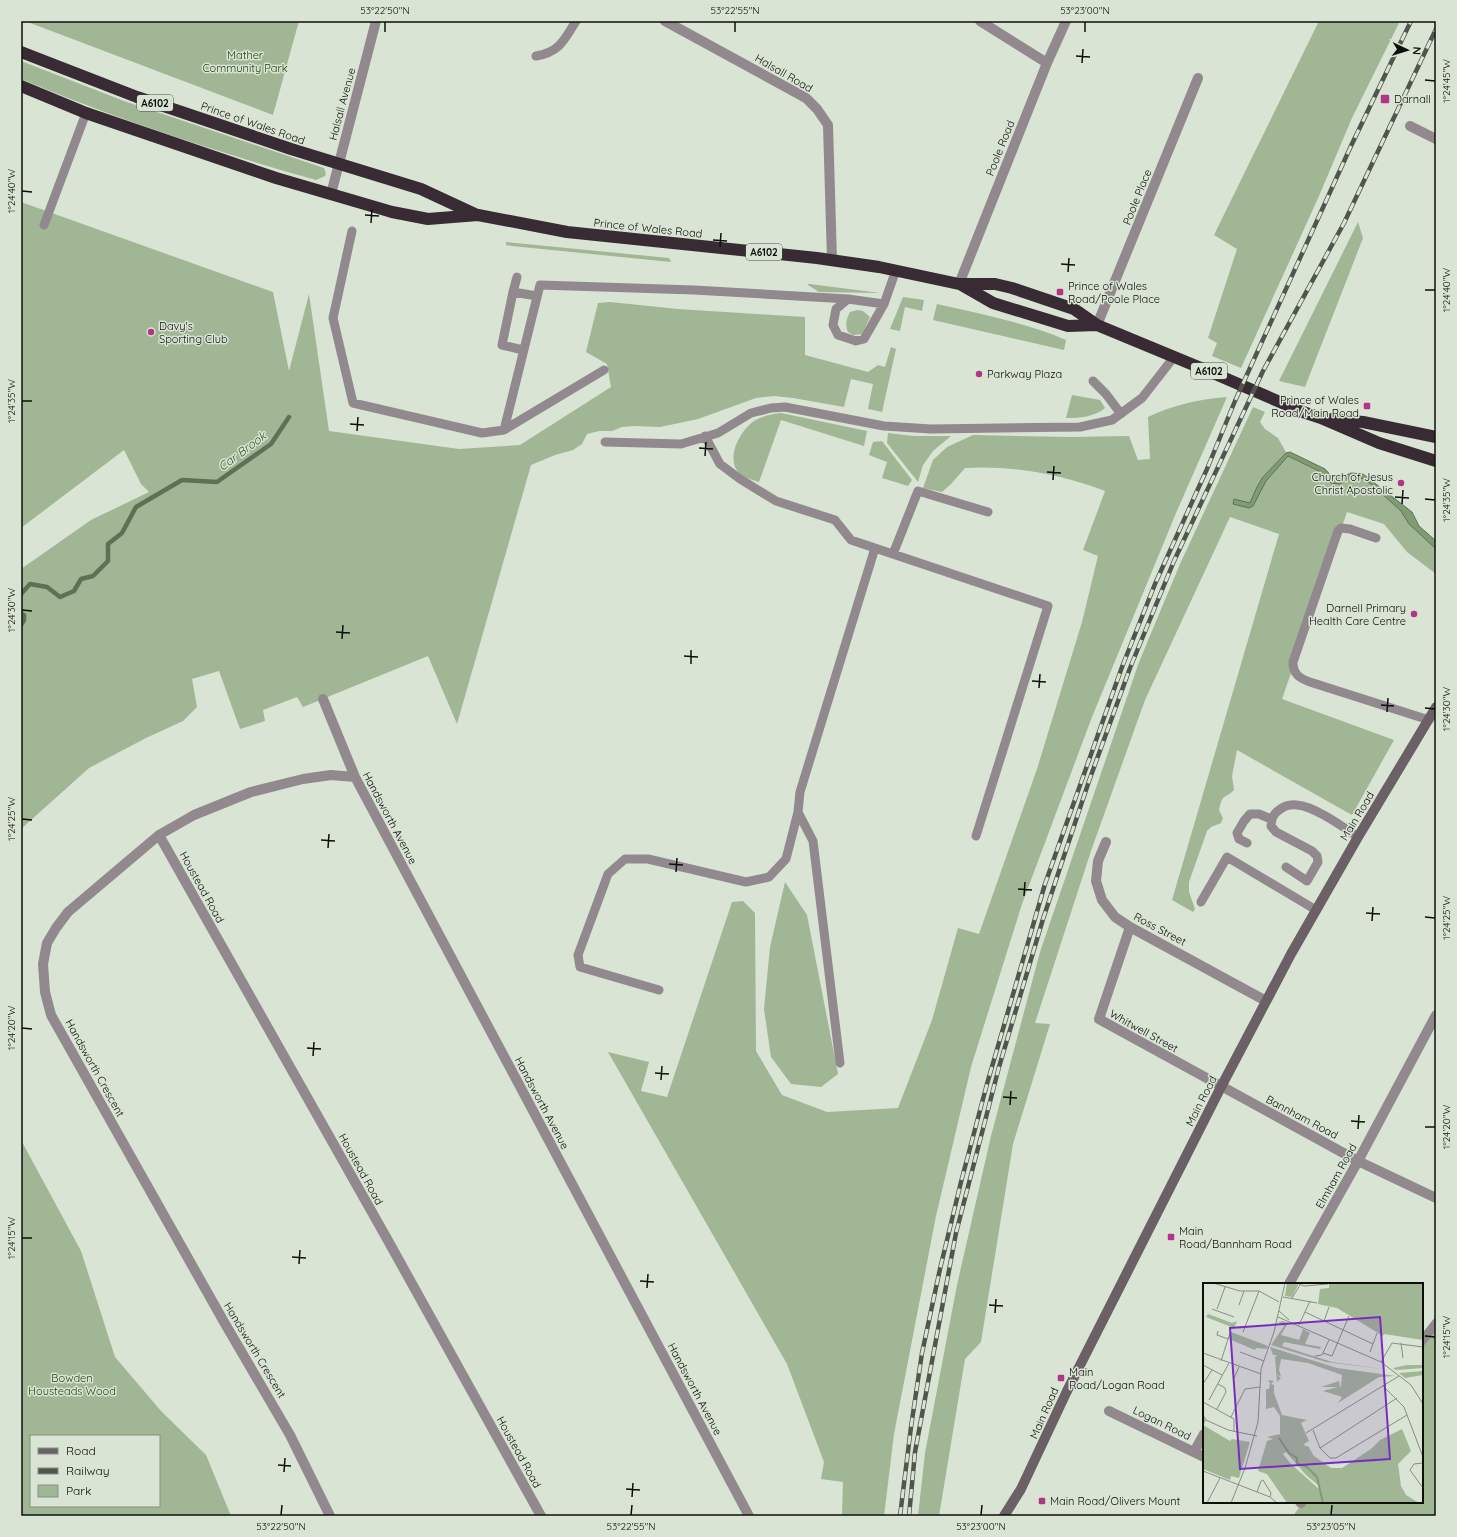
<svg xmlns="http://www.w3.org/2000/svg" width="1457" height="1537" font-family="Quicksand,sans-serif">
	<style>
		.green { fill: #a0b695; fill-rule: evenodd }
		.water { fill: #819b75; stroke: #5e7155 }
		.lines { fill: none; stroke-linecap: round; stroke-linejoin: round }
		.stream { stroke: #5e7155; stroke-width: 4.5 }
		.lane { stroke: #91898d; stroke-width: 9 }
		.street { stroke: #91898d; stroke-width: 10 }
		.secondary { stroke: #6b6066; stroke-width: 10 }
		.highway { stroke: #392b33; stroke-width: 12 }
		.rail-casing { stroke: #50554d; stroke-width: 4.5 }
		.rail { stroke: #d9e4d4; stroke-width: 3; stroke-dasharray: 9; stroke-linecap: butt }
		.ticks { fill: none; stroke: #0c0f0a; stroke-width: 1.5 }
		.poi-dot { fill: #b03588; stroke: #d9e4d4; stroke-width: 1.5 }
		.labels { text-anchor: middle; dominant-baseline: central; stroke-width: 3; stroke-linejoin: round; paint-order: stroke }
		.shield { fill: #d9e4d4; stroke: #4a4f47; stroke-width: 1 }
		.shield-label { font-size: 10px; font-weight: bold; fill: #0c0f0a }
		.park-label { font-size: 11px; fill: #1e4006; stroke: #d9e4d4 }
		.street-label { font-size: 11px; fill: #0c0f0a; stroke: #d9e4d4 }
		.poi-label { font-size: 11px; fill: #0c0f0a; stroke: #d9e4d4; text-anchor: start }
		.water-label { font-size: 12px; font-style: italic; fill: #365923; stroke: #d9e4d4 }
		.inset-river { fill: none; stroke: #819b75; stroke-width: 2 }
		.inset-road { fill: none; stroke: #878f83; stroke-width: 1 }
		.view { fill: #7b2cbf; fill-opacity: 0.15; stroke: #7b2cbf; stroke-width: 2 }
		.inset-edge { fill: none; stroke: #0c0f0a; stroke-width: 2 }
		.neatline { fill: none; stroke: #0c0f0a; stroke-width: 1.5 }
		.ticks-label { font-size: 10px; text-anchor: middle; fill: #0c0f0a }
	</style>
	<rect width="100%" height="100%" fill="#d9e4d4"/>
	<path class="green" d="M25 21H299L273 115Z
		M1319 21H1400L1352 118 1319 196 1241 368 1212 356 1217 343 1208 338 1237 249 1214 235Z
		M21 61 124 101 324 168 326 174 325 176 316 180C216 152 117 119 21 79Z
		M21 202 273 292 289 371 309 294 329 431 459 449 520 445 611 387 607 364 586 352 598 303 610 302 678 309 805 317V355L868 372 878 365 885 367 891 347 896 349 882 412 868 409 873 384 851 379 844 407 793 398 774 396 756 398 698 419 660 427 634 426 622 427 612 431H599L587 434 582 444 573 450 555 455 531 465 457 724 428 656 303 707 297 697 263 710 265 721 240 729 219 671 192 679 197 707 183 721 146 738 89 768 21 829V569L91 520 149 492 141 484 124 450 21 528Z
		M1358 222 1363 238 1305 387 1279 381Z
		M506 242 669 258 671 262 512 246 506 245Z
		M808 284H810L880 293 819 292 808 285Z
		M903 297 924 300 922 311 905 307 900 331 890 329Z
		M937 304C980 314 1025 322 1066 340L1064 350 933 320Z
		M857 310 863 311 870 317 862 334 853 335 848 332C845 324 846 320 850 312Z
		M1072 395 1100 400 1105 408C1095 417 1079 418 1066 418Z
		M1227 397 1176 513 1092 717 1022 904 971 1067 936 1216 894 1434 884 1516H842L843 1482 821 1479 824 1462 787 1364 608 1052 649 1062 641 1091 667 1097 732 902 743 901 755 913 756 1051 782 1095 827 1112 898 1108 932 1020 958 928 979 934 1037 769 1082 622 1098 556 1083 550 1105 491C1061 474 1012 465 965 468L951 484 942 492 923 488 933 460 947 447 973 435 1071 437 1129 436 1138 460 1150 459 1148 417C1173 405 1200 399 1227 397Z
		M1253 407 1265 412 1260 422 1265 429 1278 438 1288 456 1321 472 1331 483 1340 484 1353 476H1358L1371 484 1401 511 1409 524 1436 549V574L1407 552 1384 524 1347 512 1282 699 1394 740 1352 815 1237 750 1232 776 1234 790C1224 800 1223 792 1219 810L1223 818 1221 823 1211 827 1207 831 1189 882V892L1195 909 1193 912 1172 900 1279 534 1230 517 1145 700 1091 851 1035 1023 1050 1024 1013 1144 981 1342 965 1359 939 1516H918L925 1453 957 1285 991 1136 1040 952 1139 662 1180 564Z
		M781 413 867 431 864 446 781 420 759 482C754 480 748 479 744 477 722 464 739 431 754 421 762 416 772 414 781 413Z
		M888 433 913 436H951L933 451 923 465 918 482 887 443Z
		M882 441 912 480 908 486 882 478 887 462 869 455 873 442Z
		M785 882 807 915 838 1074 821 1087 791 1084 771 1057 764 1009 770 947Z
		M21 1140 81 1251 115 1357 161 1411 206 1455 231 1516H21ZM31 1436H159V1506H31Z
		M1436 1322V1516H1293L1303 1502H1422V1341Z"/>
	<path class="water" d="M1290 452 1325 469 1333 478H1340L1351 473 1363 474 1412 512 1419 526 1436 541V549L1409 524 1401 511 1371 484 1358 476H1353L1340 484 1331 483 1321 472 1288 456 1266 481 1253 506 1249 508 1233 504 1234 499 1250 503 1257 487 1263 477 1286 453Z"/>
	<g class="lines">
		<path class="stream" d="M21 594 30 584 47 587 60 597 74 591 81 579 93 576 108 561V544L122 533 136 507 182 480 217 482 271 444 289 417
			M21 613 24 615V620L21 625"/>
		<path class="lane" d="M536 56C560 52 564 40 576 21
			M44 225 86 113
			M352 231 333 318 353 403 482 433 504 430 540 285 694 290 848 299
			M513 292 517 277
			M884 304 848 299 836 309 833 325 838 335 856 341 864 339 884 304 896 270
			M523 350 502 345 513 292 537 296
			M1093 381 1106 394 1121 414
			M504 430 604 370
			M705 436 720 464 740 479 776 501 835 520 851 540 1048 606 976 836
			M605 442 681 444 718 433 751 413 771 408 785 407 884 426 931 429 1080 427 1112 420 1142 398 1174 357
			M1376 538 1350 529 1341 528 1338 531 1293 662C1293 674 1299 678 1310 682L1429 720
			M893 554 918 491 988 512
			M798 812 813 841 840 1063
			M1247 843 1239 839 1237 833 1244 821 1250 814H1259L1271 819
			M1286 867 1307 881 1318 862 1317 856 1312 851 1276 832 1271 826C1271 819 1273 814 1279 810 1284 806 1290 804 1297 805 1314 806 1343 827 1358 837
			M1201 902 1227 857 1316 910
			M659 990 580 967 578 955 608 874 625 859H648L746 882 769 877 786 859 798 812 800 792 875 548
			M1422 1341 1436 1323"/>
		<path class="street" d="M665 21 806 98 817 109 828 125 832 260
			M980 21 1047 63
			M1410 126 1436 139
			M331 194 376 21
			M959 284 1047 63 1066 21
			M1097 325 1198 78
			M323 699 355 777 749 1516
			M159 835 386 1237 541 1516
			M1106 842 1098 861 1096 881 1102 900 1115 917 1130 927 1266 1001
			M1130 927 1099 1019 1358 1161 1436 1198
			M1289 1284 1358 1161 1436 1015
			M1109 1411 1204 1457
			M1194 1452 1204 1434
			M1300 1502 1301 1503
			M330 1516 290 1435 224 1322 51 1015 45 992 43 964 47 943 56 928 68 912 159 835 194 815 251 792 303 779 331 775 355 777"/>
		<path class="secondary" d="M1004 1516 1021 1489 1067 1391 1221 1087 1291 954 1358 837 1436 707"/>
		<path class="highway" d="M21 52 137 97 291 149 421 189 477 215
			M21 86 86 113 276 178 392 212 428 219 478 215 567 232 817 258 879 267 959 284H995L1012 288 1074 309 1097 325 1213 373 1303 412 1321 418 1379 443 1436 461
			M960 284 993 303 1068 326 1097 325
			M1332 419 1363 422 1436 437"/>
		<defs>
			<path id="rail" d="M900 1516 911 1427 922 1353 940 1269 961 1182 987 1084 1045 884 1122 667 1155 584 1207 469 1235 401 1351 146 1411 21
				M909 1516 915 1452 956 1233 999 1067 1043 919 1089 781 1130 668 1174 561 1263 371 1344 223 1436 29"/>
		</defs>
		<use href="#rail" class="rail-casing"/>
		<use href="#rail" class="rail"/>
	</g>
	<path class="ticks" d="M385 32V22M735 32V22M1085 32V22M1076 56 1090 57M1082 63 1083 49M1425 80 1435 81M22 191 32 192M365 215 379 216M371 223 372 209M713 240 727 241M720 247 721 233M1061 264 1075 265M1068 272 1069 258M1425 290H1435M22 401H32M350 424 364 425M357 431 358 417M699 448 713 449M705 456 706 442M1047 472 1061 473M1053 480 1054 466M1395 497 1409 498M1425 499 1435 500M1402 504 1403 490M22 610 32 611M336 632 350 633M342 639 343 625M684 656 698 657M691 664V650M1032 681 1046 682M1039 688 1040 674M1381 705 1394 706M1425 708 1435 709M1387 712 1388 698M22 819 32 820M321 840 335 841M328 848 329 834M669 864 683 865M676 872 677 858M1018 889 1032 890M1024 896 1025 882M1366 913 1380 914M1425 917 1435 918M1372 921 1373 907M22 1028 32 1029M307 1048 321 1049M313 1056 314 1042M655 1073 669 1074M661 1080 662 1066M1003 1097 1017 1098M1010 1105 1011 1091M1351 1121 1365 1122M1425 1127H1435M1358 1129 1359 1115M22 1238H32M292 1257 306 1258M299 1264 300 1250M640 1281 654 1282M647 1288 648 1274M989 1305 1003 1306M995 1313 996 1299M1425 1336 1435 1337M278 1465 291 1466M284 1472 285 1458M626 1489 640 1490M632 1497 633 1483M281 1515 282 1505M631 1515 632 1505M981 1515 982 1505M1331 1515 1332 1505"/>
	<g class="poi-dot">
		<rect x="1380" y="94" width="10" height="10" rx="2"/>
		<rect x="1056" y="288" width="8" height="8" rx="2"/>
		<circle cx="151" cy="332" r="4"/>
		<circle cx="979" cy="374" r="4"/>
		<rect x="1363" y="402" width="8" height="8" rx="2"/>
		<circle cx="1401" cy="483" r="4"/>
		<circle cx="1414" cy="614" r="4"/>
		<rect x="1167" y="1233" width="8" height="8" rx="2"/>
		<rect x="1057" y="1374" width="8" height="8" rx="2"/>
		<rect x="1038" y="1497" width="8" height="8" rx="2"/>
	</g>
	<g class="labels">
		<g class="shield">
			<rect x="137" y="95" width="36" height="16" rx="3"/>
			<rect x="746" y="244" width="36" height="16" rx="3"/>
			<rect x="1191" y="363" width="36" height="16" rx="3"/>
		</g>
		<g class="shield-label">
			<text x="155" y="103">A6102</text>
			<text x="764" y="252">A6102</text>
			<text x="1209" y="371">A6102</text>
		</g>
		<g class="park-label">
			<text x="245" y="55">Mather<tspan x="245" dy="13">Community Park</tspan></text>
			<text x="72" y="1378">Bowden<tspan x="72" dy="13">Housteads Wood</tspan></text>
		</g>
		<g class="street-label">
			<text transform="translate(784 73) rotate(30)">Halsall Road</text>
			<text transform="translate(342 104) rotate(-75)">Halsall Avenue</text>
			<text transform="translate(253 123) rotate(19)">Prince of Wales Road</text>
			<text transform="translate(1000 148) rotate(-68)">Poole Road</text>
			<text transform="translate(1137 197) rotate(-68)">Poole Place</text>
			<text transform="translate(648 228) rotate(6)">Prince of Wales Road</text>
			<text transform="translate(1357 816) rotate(-59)">Main Road</text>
			<text transform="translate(390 818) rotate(62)">Handsworth Avenue</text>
			<text transform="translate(202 887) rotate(61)">Houstead Road</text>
			<text transform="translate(1160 929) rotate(28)">Ross Street</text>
			<text transform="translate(1144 1031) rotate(29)">Whitwell Street</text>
			<text transform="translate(95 1068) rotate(61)">Handsworth Crescent</text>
			<text transform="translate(1201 1101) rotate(-63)">Main Road</text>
			<text transform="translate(542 1103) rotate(62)">Handsworth Avenue</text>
			<text transform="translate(1302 1117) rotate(28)">Bannham Road</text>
			<text transform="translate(361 1169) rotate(61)">Houstead Road</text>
			<text transform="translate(1336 1176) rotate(-61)">Elmham Road</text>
			<text transform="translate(255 1350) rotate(59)">Handsworth Crescent</text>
			<text transform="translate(695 1389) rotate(62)">Handsworth Avenue</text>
			<text transform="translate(1044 1413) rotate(-66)">Main Road</text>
			<text transform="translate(1162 1423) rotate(26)">Logan Road</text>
			<text transform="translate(519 1452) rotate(61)">Houstead Road</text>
		</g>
		<g class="poi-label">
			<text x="1394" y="99">Darnall</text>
			<text x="1068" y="286">Prince of Wales<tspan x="1068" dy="13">Road/Poole Place</tspan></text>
			<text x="159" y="326">Davy's<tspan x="159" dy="13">Sporting Club</tspan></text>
			<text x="987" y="374">Parkway Plaza</text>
			<text x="1359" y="400" text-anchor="end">Prince of Wales<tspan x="1359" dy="13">Road/Main Road</tspan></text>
			<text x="1393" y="477" text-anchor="end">Church of Jesus<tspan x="1393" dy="13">Christ Apostolic</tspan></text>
			<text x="1406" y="608" text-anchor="end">Darnell Primary<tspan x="1406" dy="13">Health Care Centre</tspan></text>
			<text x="1179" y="1231">Main<tspan x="1179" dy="13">Road/Bannham Road</tspan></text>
			<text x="1069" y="1372">Main<tspan x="1069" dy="13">Road/Logan Road</tspan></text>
			<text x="1050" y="1501">Main Road/Olivers Mount</text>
		</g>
		<g class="water-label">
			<text transform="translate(242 451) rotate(-37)">Car Brook</text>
		</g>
	</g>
	<g transform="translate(1203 1283)">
		<rect width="220" height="220" fill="#d9e4d4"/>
		<path d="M84 0H96L89 14 82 13ZM126 0H220V57L181 51 180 53 134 25 115 21 117 6 126 5ZM5 31 29 40 34 38 31 45 3 34ZM80 38 85 40 78 52 96 57 100 46 107 50 102 61 118 64 117 66 81 59 79 63 129 79 187 87 123 79 68 62 81 43 75 39ZM28 49 65 63 64 66 53 65 52 67 26 56ZM67 64 134 85 193 93 176 94 135 120 139 114 120 108 138 103 139 92 105 80 78 76 76 87 78 93 74 92 78 95 74 99 72 74 74 72H70ZM204 82H220V85L193 87 190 85ZM220 88V92L202 95 196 90ZM65 97 71 98 68 101 71 102V110L79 132 104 137 98 140 106 158 101 161 102 163H105L111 173 128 185H139L168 166 177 157 199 146 208 168 195 181 198 203 203 212 216 220H84L64 191 55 188 64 158 70 156 64 154 77 151V133L71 124 63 126V106H66L67 100ZM83 169 103 192 115 202 118 208 87 180 80 171ZM136 98 137 102 135 104H118ZM0 134 3 138 0 142 27 158 29 156 47 159 36 195 28 193 27 197 0 186Z" fill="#a0b695" fill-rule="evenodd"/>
		<path class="inset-river" d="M76 155 86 170 94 175V180L104 184 114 194 120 220"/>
		<path class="inset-road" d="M10 0 37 8H56L76 19M94 0 101 3 125 1M80 14 114 20M89 15 97 2M36 22 41 8M9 26 31 34M14 26 22 4M76 28 86 37M102 29 170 61M75 34 178 79 208 102 220 121M121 38 126 24M96 42 107 18M15 48 14 52 25 56M40 49 56 8M198 60 200 75M37 69 61 78M167 69 174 50M0 70 58 91M120 70 129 73 146 33M112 73 119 72 126 57M18 78 27 50M178 79 189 60 220 64M0 82 19 92M31 95 36 84M0 101 9 87M180 103 201 124 220 174M6 117 26 80M0 119 31 136V149M14 126 23 109 22 105 15 101M0 132 3 137 25 147 54 153M28 134 42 106 57 104M110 147 117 165 127 175H133L204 132M103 150 196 93M117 165 194 115M220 180 211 181 207 187 220 205M0 188 67 214 74 220M54 209 58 198 60 197 68 210 67 214M4 220 17 195M28 220 42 185 55 139 58 86 71 49 82 0"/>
		<path class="view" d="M177 34 187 176 37 186 27 45Z"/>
		<rect width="220" height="220" class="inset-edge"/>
	</g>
	<rect width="1457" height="1537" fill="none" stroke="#d9e4d4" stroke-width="44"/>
	<rect x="30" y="1435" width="130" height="72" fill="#d9e4d4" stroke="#878f83"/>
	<rect x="38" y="1448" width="20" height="6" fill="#6b6066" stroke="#878f83"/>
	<text x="66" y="1455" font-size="12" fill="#0c0f0a">Road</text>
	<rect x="38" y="1468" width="20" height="6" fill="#50554d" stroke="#878f83"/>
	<text x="66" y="1475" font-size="12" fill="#0c0f0a">Railway</text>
	<rect x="38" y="1485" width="20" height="12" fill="#a0b695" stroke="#878f83"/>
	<text x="66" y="1495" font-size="12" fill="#0c0f0a">Park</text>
	<g transform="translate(1407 50) rotate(94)" stroke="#d9e4d4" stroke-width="3" paint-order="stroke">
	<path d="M0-3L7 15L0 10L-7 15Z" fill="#0c0f0a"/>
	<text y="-6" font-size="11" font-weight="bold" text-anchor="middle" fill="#0c0f0a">N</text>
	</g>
	<rect x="22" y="22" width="1413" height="1493" class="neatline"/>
	<g class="ticks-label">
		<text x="385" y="14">53°22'50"N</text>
		<text x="735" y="14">53°22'55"N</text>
		<text x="1085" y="14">53°23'00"N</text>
		<text transform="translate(1446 81) rotate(-90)" y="4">1°24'45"W</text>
		<text transform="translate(11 191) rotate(-90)" y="4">1°24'40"W</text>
		<text transform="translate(1446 290) rotate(-90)" y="4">1°24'40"W</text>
		<text transform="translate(11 401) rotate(-90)" y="4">1°24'35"W</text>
		<text transform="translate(1446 500) rotate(-90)" y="4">1°24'35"W</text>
		<text transform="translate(11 610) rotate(-90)" y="4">1°24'30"W</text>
		<text transform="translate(1446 709) rotate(-90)" y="4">1°24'30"W</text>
		<text transform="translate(11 819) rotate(-90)" y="4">1°24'25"W</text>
		<text transform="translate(1446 918) rotate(-90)" y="4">1°24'25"W</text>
		<text transform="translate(11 1028) rotate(-90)" y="4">1°24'20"W</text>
		<text transform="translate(1446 1127) rotate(-90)" y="4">1°24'20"W</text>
		<text transform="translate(11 1238) rotate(-90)" y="4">1°24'15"W</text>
		<text transform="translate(1446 1337) rotate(-90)" y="4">1°24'15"W</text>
		<text x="281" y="1530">53°22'50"N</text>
		<text x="631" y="1530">53°22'55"N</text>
		<text x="981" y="1530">53°23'00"N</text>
		<text x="1331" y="1530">53°23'05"N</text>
	</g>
</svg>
